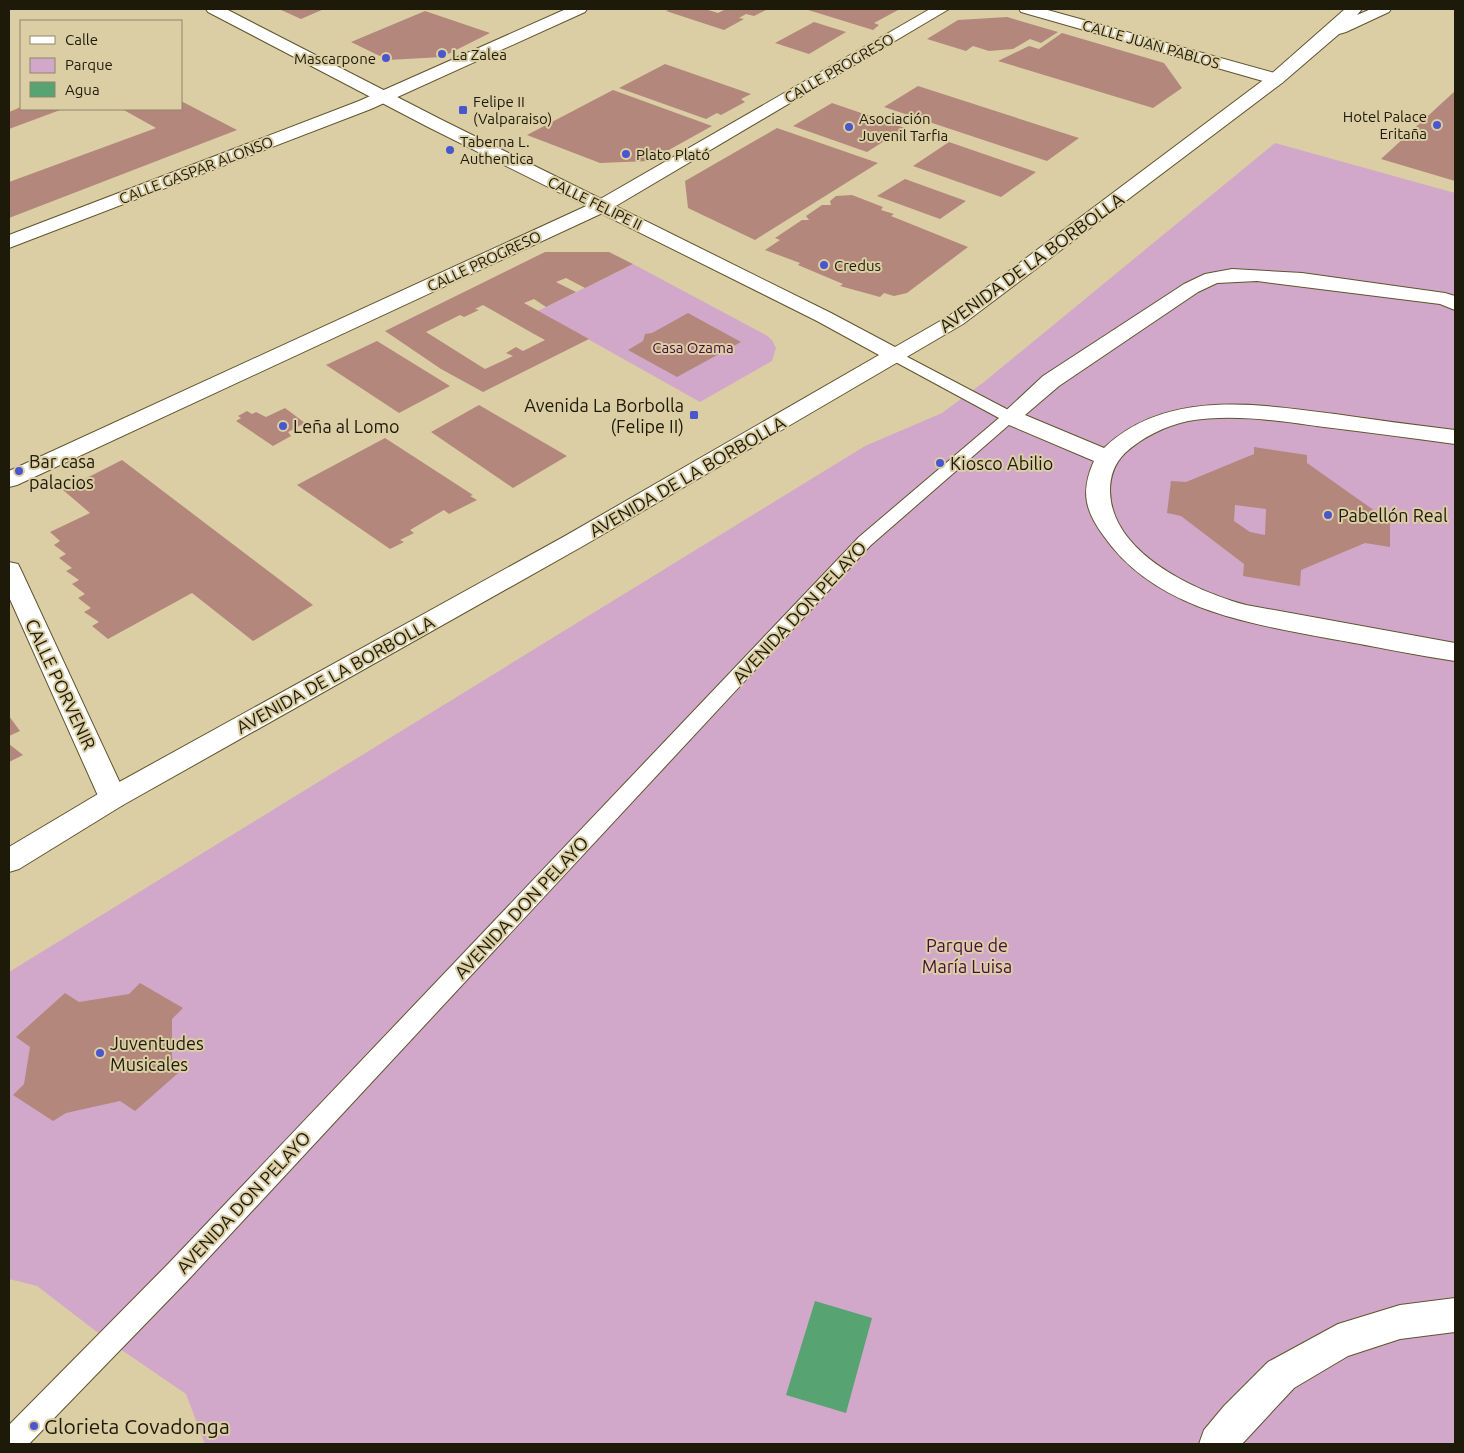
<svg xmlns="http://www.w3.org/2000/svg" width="1464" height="1453" font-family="Ubuntu,sans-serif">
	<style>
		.green { fill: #d1a8c9 }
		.water { fill: #57a371 }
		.building { fill: #b4877c; fill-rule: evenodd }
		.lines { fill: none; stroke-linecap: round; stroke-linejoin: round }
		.lane-casing { stroke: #5f542d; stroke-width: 2 }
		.street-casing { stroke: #5f542d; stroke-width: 2 }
		.secondary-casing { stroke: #5f542d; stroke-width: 2 }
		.lane { fill: #fff; fill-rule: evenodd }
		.street { fill: #fff; fill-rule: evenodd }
		.secondary { fill: #fff; fill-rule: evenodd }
		.poi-dot { fill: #4a57cc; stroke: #dbcea4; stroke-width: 2 }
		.labels { text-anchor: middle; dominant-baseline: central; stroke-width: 4; stroke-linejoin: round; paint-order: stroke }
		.far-street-label { font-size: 15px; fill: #1e1a09; stroke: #dbcea4 }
		.far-poi-label { font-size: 15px; fill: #1e1a09; stroke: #dbcea4; text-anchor: start }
		.far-park-label { font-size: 15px; fill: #470c40; stroke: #dbcea4 }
		.street-label { font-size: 18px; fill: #1e1a09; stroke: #dbcea4 }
		.poi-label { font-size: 18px; fill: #1e1a09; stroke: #dbcea4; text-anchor: start }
		.park-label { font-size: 18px; fill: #470c40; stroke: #dbcea4 }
		.near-poi-label { font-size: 21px; fill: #1e1a09; stroke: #dbcea4; text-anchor: start }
	</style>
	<rect width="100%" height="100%" fill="#dbcea4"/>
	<path class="green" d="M1275 143 1455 193V1444H205L186 1394 110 1342 37 1286 9 1279V972L865 446 942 413 984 382Z
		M633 264 766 335 772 340 776 348 772 361 700 402 538 311Z"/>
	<path class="water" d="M815 1301 872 1318 846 1413 786 1395Z"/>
	<path class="building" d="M279 9H324L301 19Z
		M671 9H705L718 13 726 9H768L754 16 746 14 739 18 744 19 724 30 666 11Z
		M805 9H900L874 23 879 25 873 30Z
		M425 11 490 33 442 57 388 60 351 42Z
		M1007 17 1058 32 1041 43 1030 39 1013 49 989 51 973 46 966 51 927 39 958 20Z
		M814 22 846 32 809 54 775 43Z
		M1062 33 1164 63 1182 88 1153 108 998 61 1029 46 1039 49Z
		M665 64 751 94 741 99 745 102 721 115 717 113 706 119 619 88Z
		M918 86 1079 138 1047 161 884 107Z
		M613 90 712 126 649 161 600 163 527 135Z
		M1455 91V181L1381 159Z
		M181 101 237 130 9 218V182L156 128 122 109H181Z
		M832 103 905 128 867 152 793 126Z
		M21 107V109H63L9 129V112Z
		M777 128 878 163 755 240 688 208 685 181Z
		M949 142 1036 172 1001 197 913 166Z
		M905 179 966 201 940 219 877 196Z
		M852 195 883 207 881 210 894 214 891 216 968 247 907 293 894 296 884 293 880 297 840 286 843 284 798 265 800 263 765 250 780 240 775 238 802 220H809L806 216 822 205H831L830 201 836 196Z
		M545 252H609L633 264 585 288 566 278 556 282 576 292 546 307 534 299 524 303 589 339 483 392 441 369 385 331ZM483 305 534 334 545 340 523 351 516 347 506 353 513 356 485 369 426 332 460 315 464 317 479 310 475 309Z
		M688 313 741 342 677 377 628 350 643 341 645 334 652 333Z
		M377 341 450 386 399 413 326 365Z
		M479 405 567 456 513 488 431 432Z
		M285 408 305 423 288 432 291 436 273 446 236 421 241 418 238 416 247 411 252 414 256 412 266 417Z
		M385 438 473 495 470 496 477 500 449 514 444 510 410 530 414 533 400 540 404 542 390 549 297 485Z
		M1254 447 1307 455V463L1375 511 1390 513V547L1365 543 1301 570 1300 586 1243 576 1244 564 1181 516 1167 513 1171 481 1186 482 1254 454ZM1235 505 1266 509 1265 535 1250 532 1234 521Z
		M122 460 313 605 253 641 192 593 108 639 92 626 99 622 84 612 91 608 78 598 85 594 72 584 79 580 66 571 72 568 59 558 66 554 54 545 60 541 50 532 90 513 63 490Z
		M9 716 20 731 9 736Z
		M9 744 23 755 9 762Z
		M140 983 183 1008 172 1019V1059L185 1067 135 1111 120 1101 66 1113 53 1121 13 1095 24 1084 30 1047 16 1037 65 993 79 1002 129 994Z"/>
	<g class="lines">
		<defs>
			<path id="lane" d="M896 351 1016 414 1018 417 871 545 188 1280 29 1444H9V1425L170 1262 859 537 999 418 890 359 888 356Z"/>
			<path id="street" d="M566 9H587L585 12 371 109 9 248V235L359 101Z
				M930 9H949L609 210 17 485 9 487V471L595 202Z
				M1019 9H1044L1282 75 1285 79 1282 83H1270L1021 12Z
				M1232 269 1302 273 1445 293 1455 296V310L1440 304 1257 281 1217 283 1198 292 1059 386 1025 415 1104 448C1166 389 1257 404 1335 414 1375 420 1415 425 1455 430V444C1411 438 1367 432 1324 427 1279 421 1233 413 1188 421 1165 426 1141 438 1125 453 1114 464 1110 476 1110 491 1111 553 1195 591 1246 605L1455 643V661C1414 655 1373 646 1332 639 1248 623 1155 610 1103 535 1084 509 1081 490 1094 461L1002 422 999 417 1043 376 1184 284 1205 274Z
				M9 562 18 564 21 570 127 798 123 805 113 808 103 805 99 798 9 597Z
				M1455 1298V1332L1400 1339 1348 1356 1294 1388 1242 1444H1199L1204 1430 1224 1406 1268 1362 1338 1324 1400 1305Z"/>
			<path id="secondary" d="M206 9H226L440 119 831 313 895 347 949 316 1270 75 1345 9H1362L1357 15 1371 9H1391L1389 12 1346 32 1339 34 1282 83 963 324 583 546 123 805 19 869 9 872V847L103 791 565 536 879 355 817 321 428 127 208 12Z"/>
		</defs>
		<use href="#lane" class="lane-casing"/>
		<use href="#street" class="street-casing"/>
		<use href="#secondary" class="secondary-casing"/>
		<use href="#lane" class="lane"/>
		<use href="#street" class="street"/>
		<use href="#secondary" class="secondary"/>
	</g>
	<g class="poi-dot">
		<circle cx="442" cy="54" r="5"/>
		<circle cx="386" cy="58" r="5"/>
		<rect x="458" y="105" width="10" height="10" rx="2.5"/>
		<circle cx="1437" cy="125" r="5"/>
		<circle cx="849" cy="127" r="5"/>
		<circle cx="450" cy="150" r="5"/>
		<circle cx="626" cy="154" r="5"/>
		<circle cx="824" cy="265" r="5"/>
		<rect x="689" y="410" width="10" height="10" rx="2.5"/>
		<circle cx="283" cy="426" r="5"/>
		<circle cx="940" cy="463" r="5"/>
		<circle cx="19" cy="471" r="5"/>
		<circle cx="1328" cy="515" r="5"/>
		<circle cx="100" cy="1053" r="5"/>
		<circle cx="34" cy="1426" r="5"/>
	</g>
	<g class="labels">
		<g class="far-street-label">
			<text transform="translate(1151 44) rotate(16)">CALLE JUAN PABLOS</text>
			<text transform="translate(839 68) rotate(-30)">CALLE PROGRESO</text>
			<text transform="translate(196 170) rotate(-21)">CALLE GASPAR ALONSO</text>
			<text transform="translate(595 203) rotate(26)">CALLE FELIPE II</text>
			<text transform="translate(484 261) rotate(-25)">CALLE PROGRESO</text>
		</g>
		<g class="far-poi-label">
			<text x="452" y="54">La Zalea</text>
			<text x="376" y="58" text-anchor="end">Mascarpone</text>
			<text x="473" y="101">Felipe II<tspan x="473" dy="17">(Valparaiso)</tspan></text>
			<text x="1427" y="116" text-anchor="end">Hotel Palace<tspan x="1427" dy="17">Eritaña</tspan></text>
			<text x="859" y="118">Asociación<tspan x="859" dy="17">Juvenil Tarfia</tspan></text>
			<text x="460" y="141">Taberna L.<tspan x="460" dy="17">Authentica</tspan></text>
			<text x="636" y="154">Plato Plató</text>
			<text x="834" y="265">Credus</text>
		</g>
		<g class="far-park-label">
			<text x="693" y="347">Casa Ozama</text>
		</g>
		<g class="street-label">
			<text transform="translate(1031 262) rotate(-36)">AVENIDA DE LA BORBOLLA</text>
			<text transform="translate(687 476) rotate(-30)">AVENIDA DE LA BORBOLLA</text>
			<text transform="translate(799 612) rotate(-47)">AVENIDA DON PELAYO</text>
			<text transform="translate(335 674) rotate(-29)">AVENIDA DE LA BORBOLLA</text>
			<text transform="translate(61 684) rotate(65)">CALLE PORVENIR</text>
			<text transform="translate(521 907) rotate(-47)">AVENIDA DON PELAYO</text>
			<text transform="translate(243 1202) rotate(-47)">AVENIDA DON PELAYO</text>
		</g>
		<g class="poi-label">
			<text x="684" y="405" text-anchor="end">Avenida La Borbolla<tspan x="684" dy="21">(Felipe II)</tspan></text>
			<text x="293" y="426">Leña al Lomo</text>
			<text x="29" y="461">Bar casa<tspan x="29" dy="21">palacios</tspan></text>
			<text x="950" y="463">Kiosco Abilio</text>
			<text x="1338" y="515">Pabellón Real</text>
			<text x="110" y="1043">Juventudes<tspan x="110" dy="21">Musicales</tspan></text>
		</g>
		<g class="park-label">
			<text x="967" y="945">Parque de<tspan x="967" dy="21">María Luisa</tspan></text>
		</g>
		<g class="near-poi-label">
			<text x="44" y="1426">Glorieta Covadonga</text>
		</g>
	</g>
	<rect width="1464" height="1453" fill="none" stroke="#1e1a09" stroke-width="20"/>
	<rect x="20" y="20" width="162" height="90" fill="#dbcea4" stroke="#8f8666"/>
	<rect x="30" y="36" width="25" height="8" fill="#ffffff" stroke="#8f8666"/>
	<text x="65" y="45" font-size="15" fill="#1e1a09">Calle</text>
	<rect x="30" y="58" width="25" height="15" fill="#d1a8c9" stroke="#8f8666"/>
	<text x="65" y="70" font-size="15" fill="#1e1a09">Parque</text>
	<rect x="30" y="82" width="25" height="15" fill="#57a371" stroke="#8f8666"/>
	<text x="65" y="95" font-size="15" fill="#1e1a09">Agua</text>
</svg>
